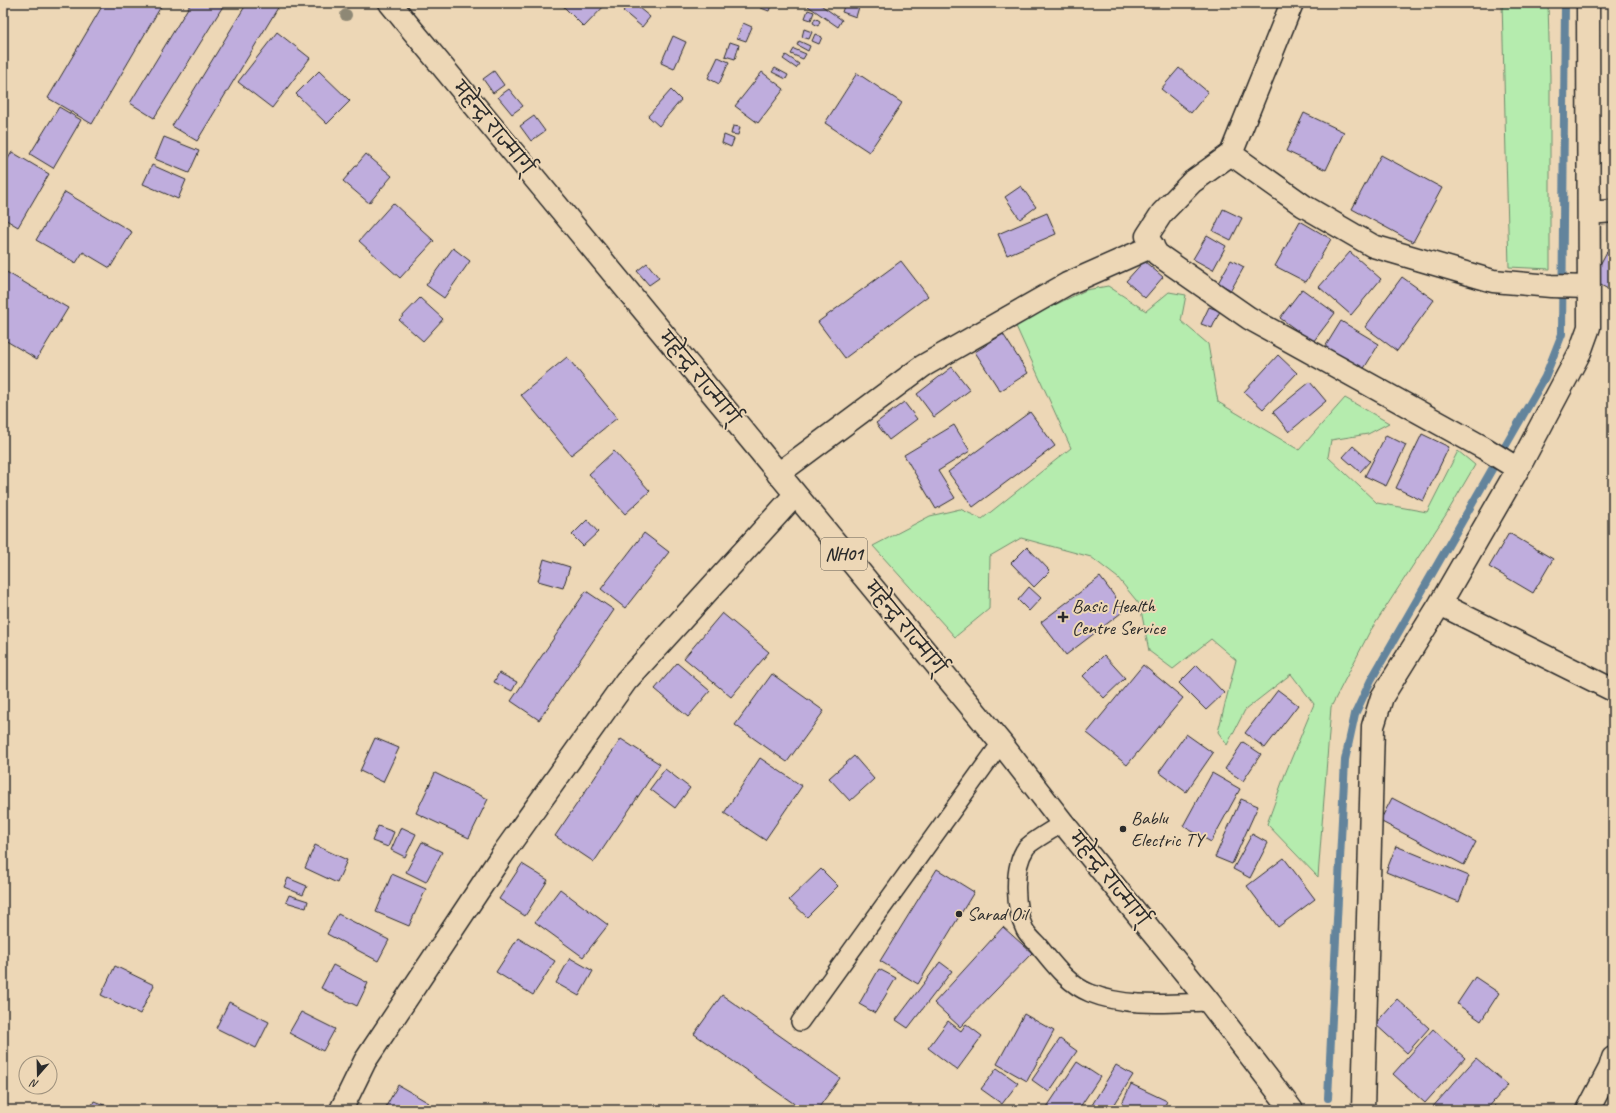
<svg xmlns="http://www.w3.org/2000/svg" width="1616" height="1113" font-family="Caveat,'Playpen Sans Deva',sans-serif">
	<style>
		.green { fill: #b5ecae; stroke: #708c6c }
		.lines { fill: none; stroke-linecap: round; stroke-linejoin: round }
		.stream { stroke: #64849c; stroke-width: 8 }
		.building { fill: #bfaddd; stroke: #2b2b2b }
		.lane-casing { stroke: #2b2b2b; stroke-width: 20 }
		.street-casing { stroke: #2b2b2b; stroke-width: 25 }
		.highway-casing { stroke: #2b2b2b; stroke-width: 25 }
		.lane { stroke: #edd7b6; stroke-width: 17 }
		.street { stroke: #edd7b6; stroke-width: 22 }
		.highway { stroke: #edd7b6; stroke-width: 22 }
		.tree { fill: #8e8875 }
		.poi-dot { fill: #2b2b2b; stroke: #edd7b6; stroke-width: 1.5 }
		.labels { text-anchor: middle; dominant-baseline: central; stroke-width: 4; stroke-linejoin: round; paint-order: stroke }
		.shield { fill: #edd7b6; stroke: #655f55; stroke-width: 1 }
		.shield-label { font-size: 18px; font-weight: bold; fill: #2b2b2b }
		.street-label { font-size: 19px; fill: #2b2b2b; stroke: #edd7b6 }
		.poi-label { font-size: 19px; fill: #2b2b2b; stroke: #edd7b6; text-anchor: start }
	</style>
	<rect width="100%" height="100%" fill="#edd7b6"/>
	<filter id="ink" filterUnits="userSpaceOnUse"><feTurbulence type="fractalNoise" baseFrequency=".025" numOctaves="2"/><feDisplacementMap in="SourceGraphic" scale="8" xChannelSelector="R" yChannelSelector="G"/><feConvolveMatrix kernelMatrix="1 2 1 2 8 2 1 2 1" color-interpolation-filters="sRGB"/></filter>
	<g filter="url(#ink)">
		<path class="green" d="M1502 3H1548L1550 76V269L1509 267Z
			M1108 286 1146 311 1169 292 1186 295 1181 321 1208 344 1218 402 1299 450 1345 398 1389 423 1368 434 1331 440 1328 457 1377 503 1427 512 1458 451 1475 465 1447 513 1369 633 1331 707 1318 877 1267 824 1285 774 1314 704 1291 674 1245 710 1227 745 1218 732 1236 660 1211 639 1173 669 1149 651 1140 605 1118 578 1091 557 1021 538 990 556 989 609 955 637 873 546 930 516 960 509 982 519 1071 448 1015 324 1086 290Z"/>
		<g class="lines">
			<path class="stream" d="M1328 1098 1345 760 1355 714 1371 680 1545 377 1562 334 1565 3"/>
		</g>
		<path class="building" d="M104 3H163L92 124 48 98Z
			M191 3H225L154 118 130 103Z
			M247 3H273L279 6 197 141 172 126Z
			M565 3H607L584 27 563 6Z
			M630 3H633L650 17 642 27 623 11Z
			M762 3H772L769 11 761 8Z
			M811 3H818L842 20 838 27 808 6Z
			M845 3 859 7 856 17 842 12Z
			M864 3H874L870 8Z
			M808 10 814 12 811 20 805 18Z
			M815 18 820 21 818 26 813 23Z
			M743 23 752 27 746 41 737 38Z
			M804 29 812 32 809 39 802 37Z
			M277 32 310 58 272 108 238 82Z
			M815 34 822 37 819 44 812 41Z
			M673 36 686 42 674 69 661 63Z
			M799 41 810 46 808 51 797 45Z
			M730 42 739 45 735 59 725 56Z
			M794 49 806 54 803 59 791 54Z
			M786 55 799 64 796 68 783 59Z
			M718 57 729 62 719 84 708 78Z
			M775 68 788 75 786 79 772 72Z
			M1179 68 1208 92 1191 113 1161 89Z
			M319 71 350 101 327 124 296 94Z
			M494 71 504 85 493 93 483 79Z
			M762 72 784 89 758 123 735 106Z
			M857 73 902 103 869 152 825 123Z
			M509 89 523 106 512 114 498 97Z
			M671 90 681 100 659 126 648 116Z
			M59 107 81 120 53 168 30 154Z
			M1304 113 1344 132 1326 170 1286 151Z
			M534 116 545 131 531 141 520 126Z
			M733 126 740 127 738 135 731 134Z
			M724 135 734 139 731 147 722 143Z
			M164 137 199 151 189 173 155 159Z
			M12 152 49 174 18 227 3 218V167Z
			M366 154 392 176 369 203 343 181Z
			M1381 155 1442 188 1413 242 1352 209Z
			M152 165 186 180 178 199 143 184Z
			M1021 186 1036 207 1020 219 1005 197Z
			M65 192 132 232 110 268 83 252 76 263 36 240Z
			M393 203 434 241 400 278 359 241Z
			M1223 209 1242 218 1231 240 1213 231Z
			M1047 213 1056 234 1007 255 998 234Z
			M1300 221 1331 239 1306 282 1275 266Z
			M1207 235 1226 246 1213 270 1193 259Z
			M1612 242 1613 280 1608 289 1592 280Z
			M453 248 470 261 444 298 426 285Z
			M1350 252 1381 279 1351 315 1319 287Z
			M1231 260 1244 267 1231 290 1218 283Z
			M901 261 928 296 845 358 818 322Z
			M1144 261 1163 277 1145 298 1126 281Z
			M647 263 659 278 649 285 637 271Z
			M3 270 68 308 37 359 3 339Z
			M1402 277 1434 300 1397 351 1365 327Z
			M1302 289 1335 313 1313 342 1280 318Z
			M420 298 443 319 423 341 399 320Z
			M1209 307 1220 311 1212 328 1201 324Z
			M1341 321 1379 344 1363 370 1325 347Z
			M1003 334 1028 373 1000 391 975 352Z
			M1278 355 1297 373 1263 409 1244 392Z
			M567 357 617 418 571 455 521 395Z
			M952 367 970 390 934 417 917 394Z
			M1310 382 1326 401 1289 432 1273 412Z
			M904 402 917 419 889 440 876 423Z
			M1030 412 1055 446 973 507 948 472Z
			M954 425 970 451 938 471 955 498 936 509 904 455Z
			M1422 434 1449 447 1423 501 1396 488Z
			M1386 435 1406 445 1386 486 1365 476Z
			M1353 446 1370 461 1360 472 1343 457Z
			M614 451 650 491 625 514 589 474Z
			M587 520 598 532 583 546 572 535Z
			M644 533 669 552 625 608 601 589Z
			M1509 533 1553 559 1533 593 1489 567Z
			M1027 547 1050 571 1034 587 1011 563Z
			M544 559 570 567 563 588 538 581Z
			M1100 577 1125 610 1066 655 1041 622Z
			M1029 587 1041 598 1029 611 1018 600Z
			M586 591 614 610 539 720 511 701Z
			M722 613 769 652 731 697 684 658Z
			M1104 655 1125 678 1104 698 1083 676Z
			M677 663 710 691 688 717 655 689Z
			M1143 665 1183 698 1127 765 1087 733Z
			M1197 665 1224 693 1206 710 1179 683Z
			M499 673 517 682 512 691 494 682Z
			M772 674 824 711 787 762 735 725Z
			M1278 690 1298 705 1265 748 1245 733Z
			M1186 734 1213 753 1186 792 1159 772Z
			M375 738 399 748 383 782 360 771Z
			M621 739 660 764 594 862 555 836Z
			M1243 742 1261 754 1243 781 1225 769Z
			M854 756 874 779 850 801 829 778Z
			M760 758 802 786 765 840 724 813Z
			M665 769 690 788 675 808 650 789Z
			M435 773 488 799 469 838 416 813Z
			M1212 773 1240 789 1211 842 1183 826Z
			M1392 798 1476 842 1464 865 1380 821Z
			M1241 799 1258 806 1232 864 1215 857Z
			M378 826 394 832 388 847 372 841Z
			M401 827 416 834 405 857 391 850Z
			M1252 834 1268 843 1250 878 1233 869Z
			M422 842 442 852 426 882 406 872Z
			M315 845 347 860 337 883 305 868Z
			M1396 846 1469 876 1459 902 1386 872Z
			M1284 858 1315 899 1278 927 1247 886Z
			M522 864 548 880 525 916 499 899Z
			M821 869 838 886 807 917 789 900Z
			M937 869 974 892 918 984 880 961Z
			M392 874 426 889 409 926 376 912Z
			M288 878 307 886 303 895 284 887Z
			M560 889 608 925 583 957 535 922Z
			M289 895 308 901 306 908 286 902Z
			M338 914 389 940 378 961 327 934Z
			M1003 927 1032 953 960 1027 934 1003Z
			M518 938 555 961 533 995 496 972Z
			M570 958 593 971 579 996 556 983Z
			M940 962 952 971 908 1028 896 1020Z
			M333 965 368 983 357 1006 321 988Z
			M115 966 154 985 140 1014 101 995Z
			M879 969 896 978 875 1013 859 1004Z
			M1475 977 1499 993 1481 1021 1457 1004Z
			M722 995 840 1078 817 1110H803L694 1034Z
			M1397 999 1429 1028 1407 1053 1375 1024Z
			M229 1002 269 1022 256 1048 216 1028Z
			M301 1012 335 1029 323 1051 289 1033Z
			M1024 1014 1054 1031 1027 1081 997 1064Z
			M948 1021 961 1031 966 1024 982 1036 957 1070 928 1048Z
			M1433 1029 1465 1058 1425 1103 1393 1074Z
			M1060 1039 1077 1051 1049 1092 1032 1080Z
			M1476 1058 1508 1085 1486 1110H1430Z
			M1077 1062 1100 1077 1078 1110H1045Z
			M1116 1065 1133 1075 1111 1110H1089Z
			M997 1068 1018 1083 1002 1104 981 1089Z
			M1131 1084 1167 1101 1163 1110H1119Z
			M398 1085 429 1103 425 1110H384Z
			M94 1101 109 1107 108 1110H90Z
			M1495 1105 1500 1110H1490Z"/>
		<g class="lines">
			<defs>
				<path id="lane" d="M1063 823C1055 828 1030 842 1026 848 1012 868 1015 910 1025 930 1028 935 1033 940 1037 944 1052 962 1067 984 1090 993 1127 1008 1170 1003 1209 1002
					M800 1022 1001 743"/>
				<path id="street" d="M1292 3 1231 154 1192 182 1162 213 1147 236 1157 254 1249 318 1484 448 1518 469
					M1231 154 1304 206 1373 246 1493 281 1551 286 1589 287
					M1589 213 1613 211
					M778 474 923 366 1067 284 1153 246
					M1440 604 1613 690
					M341 1110 365 1061 502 855 626 681 795 495
					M1363 1110 1373 726 1382 697 1440 604 1518 469 1580 352 1589 327 1588 3
					M1588 1110 1610 1068 1613 1058"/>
				<path id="highway" d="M390 3 1001 743 1063 823 1209 1002 1292 1110"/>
			</defs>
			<use href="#lane" class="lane-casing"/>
			<use href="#street" class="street-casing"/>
			<use href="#highway" class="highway-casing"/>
			<use href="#lane" class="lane"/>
			<use href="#street" class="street"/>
			<use href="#highway" class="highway"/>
		</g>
		<circle class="tree" cx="346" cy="15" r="6"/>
	</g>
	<g class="poi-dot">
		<path d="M1061 611h4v4h4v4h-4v4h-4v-4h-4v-4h4z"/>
		<circle cx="1123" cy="829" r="4"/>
		<circle cx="959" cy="914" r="4"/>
	</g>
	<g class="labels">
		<rect class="shield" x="821" y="538" width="46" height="32" rx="3"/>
		<g class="shield-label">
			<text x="844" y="554">NH01</text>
		</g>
		<g class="street-label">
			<text transform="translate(493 128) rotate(50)">महेन्द्र राज्मार्ग्</text>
			<text transform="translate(699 378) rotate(50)">महेन्द्र राज्मार्ग्</text>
			<text transform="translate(905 628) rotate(50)">महेन्द्र राज्मार्ग्</text>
			<text transform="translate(1109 879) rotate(51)">महेन्द्र राज्मार्ग्</text>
		</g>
		<g class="poi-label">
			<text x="1072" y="606">Basic Health<tspan x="1072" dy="22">Centre Service</tspan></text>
			<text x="1131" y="818">Bablu<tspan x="1131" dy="22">Electric TY</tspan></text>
			<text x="967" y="914">Sarad Oil</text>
		</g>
	</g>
	<rect width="1616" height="1113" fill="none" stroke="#edd7b6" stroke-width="16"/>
	<rect x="8" y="8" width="1600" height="1097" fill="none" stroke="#2b2b2b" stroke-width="1.5" filter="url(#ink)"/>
	<g transform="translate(38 1075) rotate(200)"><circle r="19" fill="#edd7b6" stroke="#9f927e"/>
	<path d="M0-3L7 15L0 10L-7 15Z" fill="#2b2b2b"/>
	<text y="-6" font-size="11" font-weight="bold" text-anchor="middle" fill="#2b2b2b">N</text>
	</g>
</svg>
